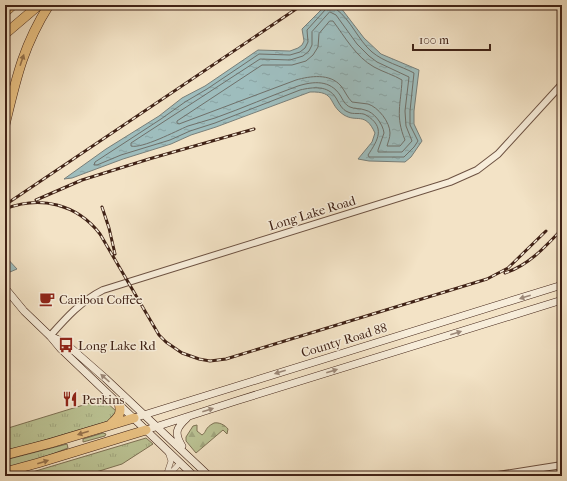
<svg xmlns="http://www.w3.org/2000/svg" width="567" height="481" font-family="'IM FELL French Canon',serif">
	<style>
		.grass { fill: url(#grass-tufts); stroke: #7e7255 }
		.forest { fill: url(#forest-firs); stroke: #7e7255 }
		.water { fill: url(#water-ripples); stroke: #787f7a }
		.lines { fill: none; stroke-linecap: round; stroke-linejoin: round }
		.shore { stroke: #6f706a; stroke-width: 1 }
		.minor-casing { stroke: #6d5242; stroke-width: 6 }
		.tertiary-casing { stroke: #6d5242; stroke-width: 8 }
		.secondary-casing { stroke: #402216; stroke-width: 8 }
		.motorway-casing { stroke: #402216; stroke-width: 10 }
		.minor { stroke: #f7edda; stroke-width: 5 }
		.tertiary { stroke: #f7edda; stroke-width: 6 }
		.secondary { stroke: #f7edda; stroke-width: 7 }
		.motorway { stroke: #eac283; stroke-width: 9 }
		.rail-casing { stroke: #402216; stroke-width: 3 }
		.rail { stroke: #f7edda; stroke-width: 1.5; stroke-dasharray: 4.5; stroke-linecap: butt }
		.oneway { fill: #95724c }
		.oneway2 { fill: #9c8878 }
		.labels { text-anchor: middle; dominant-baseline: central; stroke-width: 3; stroke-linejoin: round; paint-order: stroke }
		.street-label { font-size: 13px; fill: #402216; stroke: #f7edda }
		.poi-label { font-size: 13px; fill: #402216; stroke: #f7edda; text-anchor: start }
	</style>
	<defs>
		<pattern id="grass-tufts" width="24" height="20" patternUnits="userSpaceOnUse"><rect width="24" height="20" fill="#bbc394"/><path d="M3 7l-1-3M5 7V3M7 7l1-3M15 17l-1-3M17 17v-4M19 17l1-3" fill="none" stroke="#a2a77f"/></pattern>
		<pattern id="forest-firs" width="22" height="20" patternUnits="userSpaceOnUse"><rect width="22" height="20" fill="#bbc394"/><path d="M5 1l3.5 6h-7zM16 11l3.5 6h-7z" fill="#a2a77f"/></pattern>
		<pattern id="water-ripples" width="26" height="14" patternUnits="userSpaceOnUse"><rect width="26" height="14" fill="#9ebdbd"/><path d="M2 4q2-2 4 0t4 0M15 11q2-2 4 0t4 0" fill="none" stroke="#89a2a2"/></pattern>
	</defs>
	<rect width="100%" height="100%" fill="#f3e3c6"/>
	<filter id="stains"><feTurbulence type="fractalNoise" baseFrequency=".005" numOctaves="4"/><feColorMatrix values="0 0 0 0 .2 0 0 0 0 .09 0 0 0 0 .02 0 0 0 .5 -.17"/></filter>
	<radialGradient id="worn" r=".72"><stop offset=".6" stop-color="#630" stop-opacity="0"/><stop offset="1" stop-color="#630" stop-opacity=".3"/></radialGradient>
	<path class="grass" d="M103 399 117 412 109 421 21 447 5 450V429Z
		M103 433 106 434 105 436 83 442V439Z
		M146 438 153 444 122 464 83 476H19Z
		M67 444 68 448 42 458 5 468V460Z"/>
	<path class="forest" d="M214 423C219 422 225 425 228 429L227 434 223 430 196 453 186 441V437L193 426 197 425V431L202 435C207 432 204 428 214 423Z"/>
	<path class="water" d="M326 5H336L341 8 364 38 381 54 419 70 414 111V124L422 141 411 157 405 162 369 161 358 159 372 142 375 133C365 111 357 123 344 115 327 104 337 91 310 92L216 127 191 135 171 144 123 159 72 178 64 179 106 149 159 116 182 98 205 86 258 50 290 51 298 48 302 45 304 41 302 29Z
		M5 256 17 269 10 272 5 264Z"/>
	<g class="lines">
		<path class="shore" d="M327 5 326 9 307 30 308 42 305 48 300 52 290 55 259 54 207 89 185 102 161 119 95 162 94 165H97L121 155 170 140 190 131 215 123 300 90C313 87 328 85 336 98 339 103 342 110 348 112 353 115 361 112 366 115 386 127 378 140 368 155L369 157H404L414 147 418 141 410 125V111L414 73C401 66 384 62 372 52 358 40 351 20 336 9L335 5
			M330 12 336 15 357 44 369 56 377 62 409 77 405 111 406 126 412 141 402 152H378V150L384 133C383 124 374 112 365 110 360 108 354 109 350 107 345 105 343 100 340 95 330 80 314 81 298 86 270 96 243 108 215 118 206 121 197 123 188 126 176 131 142 149 131 146V143L260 59 290 60 303 56 309 51 312 45V32Z
			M330 21H333C345 37 356 57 374 67 383 72 394 75 402 80 401 104 395 116 405 140L400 146H387C388 142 390 138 390 133 390 122 378 107 368 104 363 103 357 103 352 102 347 97 345 91 341 86 330 73 310 76 296 80L179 124 177 123V121L262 65H292L306 61 313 55 318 47 319 34Z"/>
		<defs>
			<path id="minor" d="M166 476 171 461 168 452
				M168 476 180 463"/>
			<path id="tertiary" d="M50 336C66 318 81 301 103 290L450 182 477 170 498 154 562 84
				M492 476 562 465"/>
			<path id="secondary" d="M5 288 24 311 50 336 60 348 194 476
				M52 337 65 343 105 378 209 476
				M134 418 562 285
				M146 430 236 401 562 300
				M182 446C174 433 176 428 187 418"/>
			<path id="motorway" d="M5 12 13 5
				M5 34 39 5
				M5 125C16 79 23 46 49 5
				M111 424C118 417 122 415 119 403
				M5 455 51 443 134 418
				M5 472 38 463 146 430"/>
		</defs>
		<use href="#minor" class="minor-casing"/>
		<use href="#tertiary" class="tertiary-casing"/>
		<use href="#secondary" class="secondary-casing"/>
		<use href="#motorway" class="motorway-casing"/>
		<use href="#minor" class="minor"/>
		<use href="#tertiary" class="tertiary"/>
		<use href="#secondary" class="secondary"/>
		<use href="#motorway" class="motorway"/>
		<defs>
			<path id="rail" d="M36 200 82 180 149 159 254 129
				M5 205 302 5
				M102 207 109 228 115 254
				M5 209C40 195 77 204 100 234L159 335 166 342 182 353 199 359 210 361 226 359 487 279 508 268 546 231
				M505 273C529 265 545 247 562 229"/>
		</defs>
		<use href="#rail" class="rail-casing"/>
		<use href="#rail" class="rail"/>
	</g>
	<defs><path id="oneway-solid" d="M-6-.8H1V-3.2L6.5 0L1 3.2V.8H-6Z"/></defs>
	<g class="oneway">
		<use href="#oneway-solid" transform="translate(22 60) rotate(-71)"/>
		<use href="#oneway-solid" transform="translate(83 433) rotate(163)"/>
		<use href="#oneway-solid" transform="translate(43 462) rotate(-17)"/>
	</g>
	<g class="oneway2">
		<use href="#oneway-solid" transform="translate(525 297) rotate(163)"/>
		<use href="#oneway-solid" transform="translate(456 333) rotate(-17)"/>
		<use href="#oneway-solid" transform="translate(332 371) rotate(-17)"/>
		<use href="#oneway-solid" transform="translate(280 372) rotate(163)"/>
		<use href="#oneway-solid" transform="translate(105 378) rotate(-138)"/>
		<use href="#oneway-solid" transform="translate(208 410) rotate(-18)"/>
	</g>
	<defs>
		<symbol id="cafe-bare" viewBox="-9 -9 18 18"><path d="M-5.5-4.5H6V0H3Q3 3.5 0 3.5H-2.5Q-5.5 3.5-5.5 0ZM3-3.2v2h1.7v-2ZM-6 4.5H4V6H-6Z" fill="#8f2418" stroke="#f7edda" stroke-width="2.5" paint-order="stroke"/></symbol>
		<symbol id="bus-bare" viewBox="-9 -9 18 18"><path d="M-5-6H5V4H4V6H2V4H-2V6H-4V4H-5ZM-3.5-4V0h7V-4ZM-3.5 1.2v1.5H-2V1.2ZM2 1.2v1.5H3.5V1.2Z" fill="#8f2418" stroke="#f7edda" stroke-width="2.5" paint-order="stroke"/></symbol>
		<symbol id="restaurant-bare" viewBox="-9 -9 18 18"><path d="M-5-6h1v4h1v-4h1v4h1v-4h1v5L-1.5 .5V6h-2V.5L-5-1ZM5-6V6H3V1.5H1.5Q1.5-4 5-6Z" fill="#8f2418" stroke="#f7edda" stroke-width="2.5" paint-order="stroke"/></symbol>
	</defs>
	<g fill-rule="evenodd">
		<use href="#cafe-bare" x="36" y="288" width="22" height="22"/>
		<use href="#bus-bare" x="55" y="334" width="22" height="22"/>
		<use href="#restaurant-bare" x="59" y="388" width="22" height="22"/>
	</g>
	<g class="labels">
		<g class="street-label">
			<text transform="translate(312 213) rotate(-17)">Long Lake Road</text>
			<text transform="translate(344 340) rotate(-17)">County Road 88</text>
		</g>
		<g class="poi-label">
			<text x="59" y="299">Caribou Coffee</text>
			<text x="78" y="345">Long Lake Rd</text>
			<text x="82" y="399">Perkins</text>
		</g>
	</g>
	<rect width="567" height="481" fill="none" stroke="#f3e3c6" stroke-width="20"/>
	<rect x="6" y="6" width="555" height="469" fill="none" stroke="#402216" stroke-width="2"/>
	<rect x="10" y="10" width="547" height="461" fill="none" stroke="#402216"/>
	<path d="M413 44v6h77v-6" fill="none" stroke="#402216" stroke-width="2"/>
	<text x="419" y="44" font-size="12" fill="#402216" stroke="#f7edda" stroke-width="3" paint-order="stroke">100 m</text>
	<rect width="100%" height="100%" filter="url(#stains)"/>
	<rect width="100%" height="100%" fill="url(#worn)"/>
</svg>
